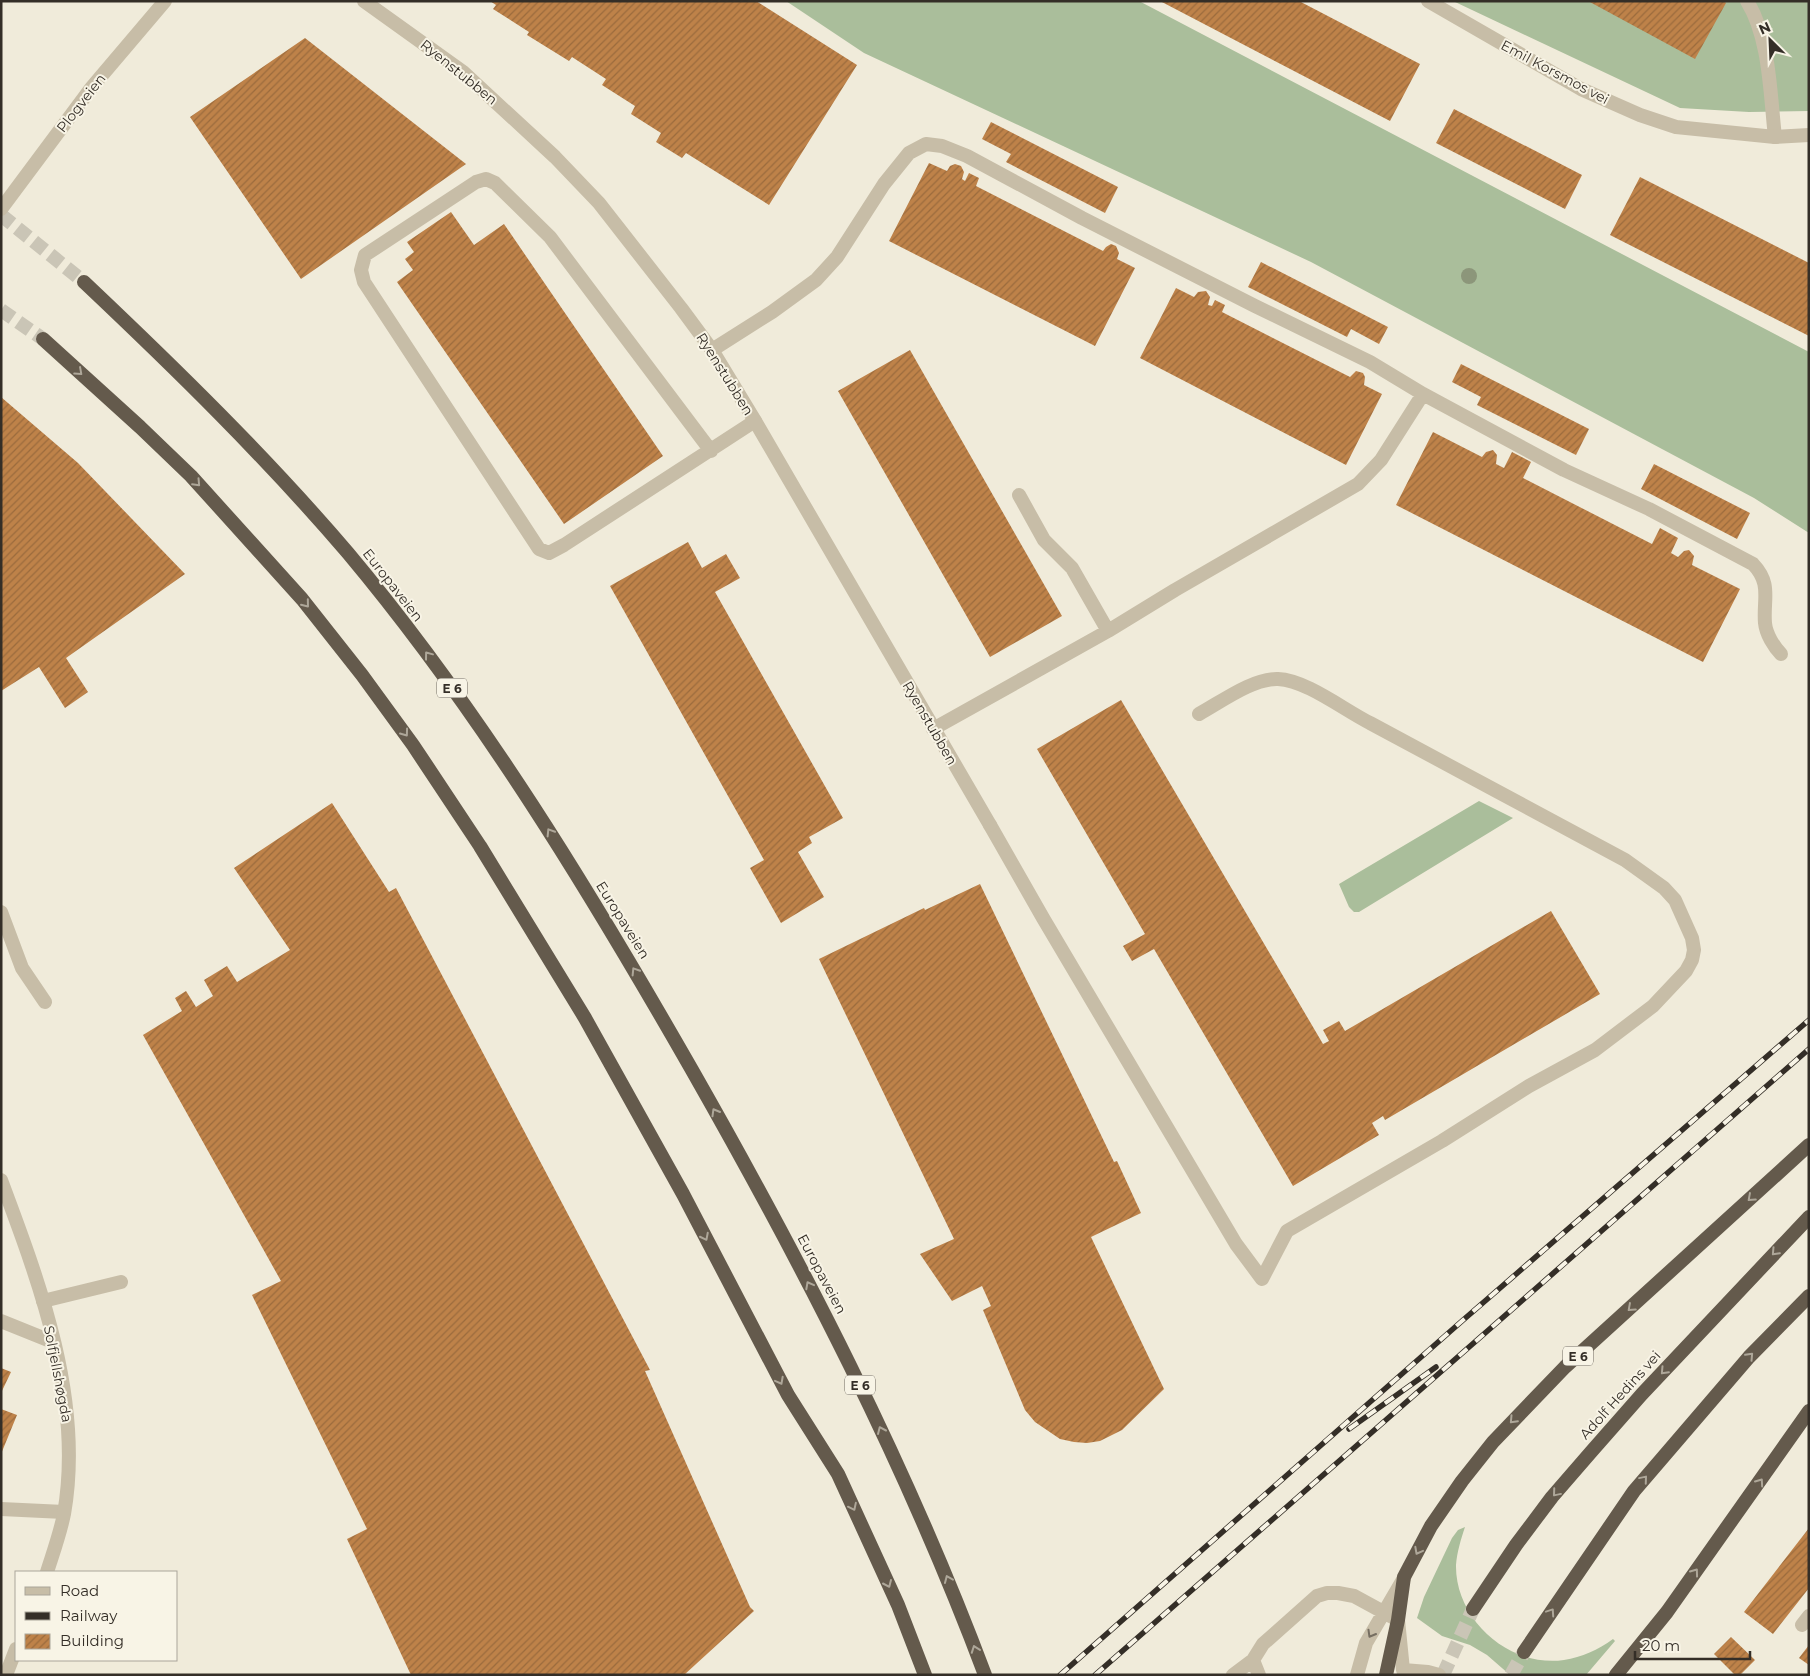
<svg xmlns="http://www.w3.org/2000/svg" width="1810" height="1676" font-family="Montserrat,sans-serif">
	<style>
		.grass { fill: #aabe9b }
		.building { fill: url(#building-hatch) }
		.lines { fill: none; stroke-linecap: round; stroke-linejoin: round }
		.trunk-tunnel { stroke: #cac5b6; stroke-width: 14; stroke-dasharray: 14 7; stroke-linecap: butt }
		.service { stroke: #c7bda7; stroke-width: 14 }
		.minor { stroke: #c7bda7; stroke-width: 14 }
		.tertiary { stroke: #c7bda7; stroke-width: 14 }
		.trunk { stroke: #645a4c; stroke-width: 14 }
		.rail-casing { stroke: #342e27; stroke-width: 5.5 }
		.rail { stroke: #f8f4e6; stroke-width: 4; stroke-dasharray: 11; stroke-linecap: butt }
		.tree { fill: #8c967a }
		.oneway { stroke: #aea799 }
		.oneway2 { stroke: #766e61 }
		.labels { text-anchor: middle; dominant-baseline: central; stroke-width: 4; stroke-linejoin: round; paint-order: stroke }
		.shield { fill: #f8f4e6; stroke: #6f6960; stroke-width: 1 }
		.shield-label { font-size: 12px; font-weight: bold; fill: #342e27 }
		.street-label { font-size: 14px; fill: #342e27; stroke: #f8f4e6 }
	</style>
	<defs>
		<pattern id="building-hatch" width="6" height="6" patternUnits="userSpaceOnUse" patternTransform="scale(1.25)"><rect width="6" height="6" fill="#be8249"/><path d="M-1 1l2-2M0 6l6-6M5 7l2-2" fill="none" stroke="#9b6b3d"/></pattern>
	</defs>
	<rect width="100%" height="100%" fill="#f0ebda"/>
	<path class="grass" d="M786 1H1139L1809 352V533L1754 498 1311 262 864 53Z
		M1453 1H1809V111L1749 112 1680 108Z
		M1479 801 1513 818 1359 912H1354L1349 907 1339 884Z
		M1465 1527C1461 1539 1457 1552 1456 1565 1455 1619 1509 1668 1564 1660 1582 1657 1598 1650 1613 1639L1615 1641 1586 1675H1510L1487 1655 1470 1645 1442 1636 1417 1618 1424 1597 1452 1538 1458 1530Z"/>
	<path class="building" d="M490 1H756L857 65 769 205 686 153 682 158 656 142 661 133 631 114 635 106 602 85 606 79 572 57 569 61 527 35 529 32 493 9 496 5Z
		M1160 1H1299L1420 64 1390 121Z
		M1588 1H1724L1726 3 1695 59Z
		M305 38 466 164 301 279 190 117Z
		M1454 109 1582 175 1565 209 1436 143Z
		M991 122 1118 187 1105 213 1006 162 1011 154 982 139Z
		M929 163 947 171 950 166 955 164 961 166 964 172 962 179 965 181 969 173 979 178 976 186 1103 251 1106 247 1111 244 1116 246 1119 253 1117 259 1135 268 1095 346 889 241Z
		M1640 177 1809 263V336L1610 235Z
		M451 212 474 245 504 224 663 456 564 524 397 282 413 270 405 259 414 252 407 242Z
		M1261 262 1388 327 1379 344 1351 329 1347 337 1248 287Z
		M1176 288 1194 297 1198 292 1206 291 1210 297 1208 305 1212 306 1215 300 1225 305 1222 312 1350 377 1356 371 1363 373 1365 377 1364 385 1382 394 1346 465 1140 358Z
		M910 350 1062 616 990 657 838 391Z
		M1461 364 1589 429 1576 455 1477 405 1481 397 1452 382Z
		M1 397 78 463 185 574 66 658 88 692 65 708 39 667 1 691Z
		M1433 432 1482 457 1486 452 1493 450 1497 455 1496 464 1504 468 1512 452 1531 462 1523 478 1652 544 1660 528 1678 538 1671 553 1678 557 1684 551 1689 550 1694 556 1692 565 1740 589 1703 662 1396 505Z
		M1654 464 1750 513 1737 539 1641 489Z
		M688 542 702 568 726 554 740 578 715 592 843 818 809 837 812 843 798 852 824 897 781 923 750 868 764 860 610 586Z
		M1121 700 1323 1044 1329 1041 1323 1030 1339 1021 1345 1031 1551 911 1600 994 1385 1120 1383 1116 1372 1123 1379 1135 1293 1186 1154 949 1132 961 1123 946 1145 934 1037 749Z
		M332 803 389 892 396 888 650 1370 645 1371 750 1607 754 1611 684 1675H411L347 1539 367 1529 252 1295 281 1281 143 1035 182 1011 175 998 186 991 196 1007 213 996 204 980 227 966 237 982 290 950 234 868Z
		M980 884 1114 1162 1117 1161 1141 1213 1091 1237 1164 1389 1122 1430 1100 1441 1087 1443 1074 1442 1060 1439 1035 1422 1025 1410 983 1310 991 1306 982 1286 952 1301 920 1254 954 1239 819 959 924 908 925 910Z
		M1 1368 11 1372 1 1393Z
		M1 1409 17 1415 1 1454Z
		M1809 1528V1588L1773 1634 1744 1612Z
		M1731 1637 1755 1660 1740 1675H1735L1714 1654Z
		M1809 1645V1665L1799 1658Z"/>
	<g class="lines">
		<path class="trunk-tunnel" d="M1 215 84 282
			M1 310 43 339
			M1443 1675 1473 1609
			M1511 1675 1524 1652"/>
		<path class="service" d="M1747 1C1770 38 1770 94 1775 137
			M712 350 772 312 816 280 837 257 884 184 909 153 926 144 942 146 967 156 1082 218 1255 306 1370 362 1423 394 1564 470 1649 509 1753 564C1772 584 1763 599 1765 623 1766 634 1774 647 1781 654
			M711 451 550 237 495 183 486 179 476 182 365 255 361 270 364 282 539 549 549 553 564 545 755 421
			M1019 495 1044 540 1072 568 1108 631
			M933 729 1108 631 1175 590 1358 484 1381 460 1423 394
			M990 825 1043 918 1236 1244 1262 1279 1287 1231 1442 1141 1529 1086 1595 1050 1653 1006 1686 971 1692 960 1694 950 1692 938 1675 900 1664 888 1625 860C1540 814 1455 769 1370 723 1344 710 1306 680 1278 679 1253 678 1221 702 1199 714
			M1 912 22 968 45 1002
			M43 1301 121 1282
			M1 1321 53 1342
			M1 1509 64 1512
			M1802 1625 1809 1616
			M1253 1660 1259 1675
			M1233 1675 1253 1660 1263 1644 1317 1596 1327 1593H1338L1354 1596 1398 1620 1403 1670 1428 1672 1439 1675
			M1357 1675 1366 1643 1404 1578"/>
		<path class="minor" d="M364 1 463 72 555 157 599 203 681 308 712 350 755 421 990 825
			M1428 1 1581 89 1640 115 1676 127 1775 137 1809 135"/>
		<path class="tertiary" d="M1 209 92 87 165 1
			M1 1180C40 1284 84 1401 64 1514 60 1534 53 1553 47 1572
			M6 1675 16 1649"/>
		<path class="trunk" d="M84 282C176 369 266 457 348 553 481 712 589 890 692 1070 803 1265 906 1464 985 1675
			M43 339 140 427 191 476 302 599 362 675 413 745 480 846 585 1018 683 1194 788 1395 838 1474 898 1605 925 1675
			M1473 1609 1516 1545 1552 1497 1591 1452 1642 1394 1809 1217
			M1524 1652 1634 1491 1749 1357 1809 1296
			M1386 1675 1398 1620 1404 1577 1431 1526 1462 1481 1493 1442 1565 1367 1809 1145
			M1616 1675 1667 1612 1809 1411"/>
		<defs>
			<path id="rail" d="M1349 1429 1436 1367
				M1060 1675 1462 1321 1809 1020
				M1095 1675 1809 1049"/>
		</defs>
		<use href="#rail" class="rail-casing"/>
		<use href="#rail" class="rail"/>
	</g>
	<circle class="tree" cx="1469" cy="276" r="8"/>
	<defs><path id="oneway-chevron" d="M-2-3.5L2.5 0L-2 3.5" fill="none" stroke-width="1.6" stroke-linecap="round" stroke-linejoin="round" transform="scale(1.25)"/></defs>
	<g class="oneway">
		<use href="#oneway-chevron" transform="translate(79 372) rotate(42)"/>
		<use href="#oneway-chevron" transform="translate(197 483) rotate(47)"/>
		<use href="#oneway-chevron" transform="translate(306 604) rotate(51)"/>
		<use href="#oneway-chevron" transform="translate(428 655) rotate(-127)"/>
		<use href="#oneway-chevron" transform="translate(405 733) rotate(54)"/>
		<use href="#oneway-chevron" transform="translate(550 832) rotate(-122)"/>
		<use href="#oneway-chevron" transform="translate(635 971) rotate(-122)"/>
		<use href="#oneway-chevron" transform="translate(715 1112) rotate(-120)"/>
		<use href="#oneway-chevron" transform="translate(1751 1198) rotate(138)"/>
		<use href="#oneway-chevron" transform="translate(705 1237) rotate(63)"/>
		<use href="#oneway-chevron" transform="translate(1775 1252) rotate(133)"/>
		<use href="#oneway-chevron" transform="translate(809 1285) rotate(-118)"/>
		<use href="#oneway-chevron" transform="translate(1631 1308) rotate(138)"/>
		<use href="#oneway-chevron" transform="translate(1750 1356) rotate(-47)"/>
		<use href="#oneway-chevron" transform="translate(1664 1371) rotate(133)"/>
		<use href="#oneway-chevron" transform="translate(780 1381) rotate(62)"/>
		<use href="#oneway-chevron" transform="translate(1513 1420) rotate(133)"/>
		<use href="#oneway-chevron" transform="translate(881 1430) rotate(-114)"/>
		<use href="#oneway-chevron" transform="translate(1644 1479) rotate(-50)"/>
		<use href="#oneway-chevron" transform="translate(1760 1482) rotate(-55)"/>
		<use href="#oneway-chevron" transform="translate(1556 1493) rotate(130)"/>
		<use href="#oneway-chevron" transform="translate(853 1507) rotate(64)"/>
		<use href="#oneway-chevron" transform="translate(1418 1551) rotate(118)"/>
		<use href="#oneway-chevron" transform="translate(1695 1572) rotate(-54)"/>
		<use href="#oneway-chevron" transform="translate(948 1579) rotate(-113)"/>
		<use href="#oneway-chevron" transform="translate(888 1584) rotate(66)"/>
		<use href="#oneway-chevron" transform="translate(1551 1612) rotate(-56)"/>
		<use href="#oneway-chevron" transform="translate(975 1649) rotate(-110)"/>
	</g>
	<use class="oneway2" href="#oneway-chevron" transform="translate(1371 1634) rotate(120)"/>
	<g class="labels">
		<g class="shield">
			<rect x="437" y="678.5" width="30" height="19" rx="4"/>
			<rect x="1563" y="1346.5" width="30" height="19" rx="4"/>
			<rect x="845" y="1375.5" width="30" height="19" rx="4"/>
		</g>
		<g class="shield-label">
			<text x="452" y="688">E 6</text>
			<text x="1578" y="1356">E 6</text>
			<text x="860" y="1385">E 6</text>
		</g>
		<g class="street-label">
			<text transform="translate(459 72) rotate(39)">Ryenstubben</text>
			<text transform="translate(1555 72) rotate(28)">Emil Korsmos vei</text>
			<text transform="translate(81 103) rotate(-52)">Plogveien</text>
			<text transform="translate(725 374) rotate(58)">Ryenstubben</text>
			<text transform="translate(393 585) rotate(52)">Europaveien</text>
			<text transform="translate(930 723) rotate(60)">Ryenstubben</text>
			<text transform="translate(623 920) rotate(58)">Europaveien</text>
			<text transform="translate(822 1274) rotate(62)">Europaveien</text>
			<text transform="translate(58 1374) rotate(79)">Solfjellshøgda</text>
			<text transform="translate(1620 1395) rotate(-48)">Adolf Hedins vei</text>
		</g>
	</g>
	<rect width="1810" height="1676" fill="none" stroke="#342e27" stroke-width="5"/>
	<rect x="15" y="1571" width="162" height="90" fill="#f8f4e6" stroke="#aaa59a"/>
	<rect x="25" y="1587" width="25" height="8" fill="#c7bda7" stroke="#aaa59a"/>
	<text x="60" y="1596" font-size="15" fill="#342e27">Road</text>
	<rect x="25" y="1612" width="25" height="8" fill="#342e27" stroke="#aaa59a"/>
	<text x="60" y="1621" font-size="15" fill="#342e27">Railway</text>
	<rect x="25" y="1634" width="25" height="15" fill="url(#building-hatch)" stroke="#aaa59a"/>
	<text x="60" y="1646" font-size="15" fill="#342e27">Building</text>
	<g transform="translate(1770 40) rotate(336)" stroke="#f8f4e6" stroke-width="4" paint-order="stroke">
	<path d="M0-4L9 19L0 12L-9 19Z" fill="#342e27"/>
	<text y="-8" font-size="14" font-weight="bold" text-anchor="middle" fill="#342e27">N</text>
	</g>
	<path d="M1635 1651v8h115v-8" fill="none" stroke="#342e27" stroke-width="2.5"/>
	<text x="1642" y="1651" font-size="15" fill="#342e27" stroke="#f8f4e6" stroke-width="4" paint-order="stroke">20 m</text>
</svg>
